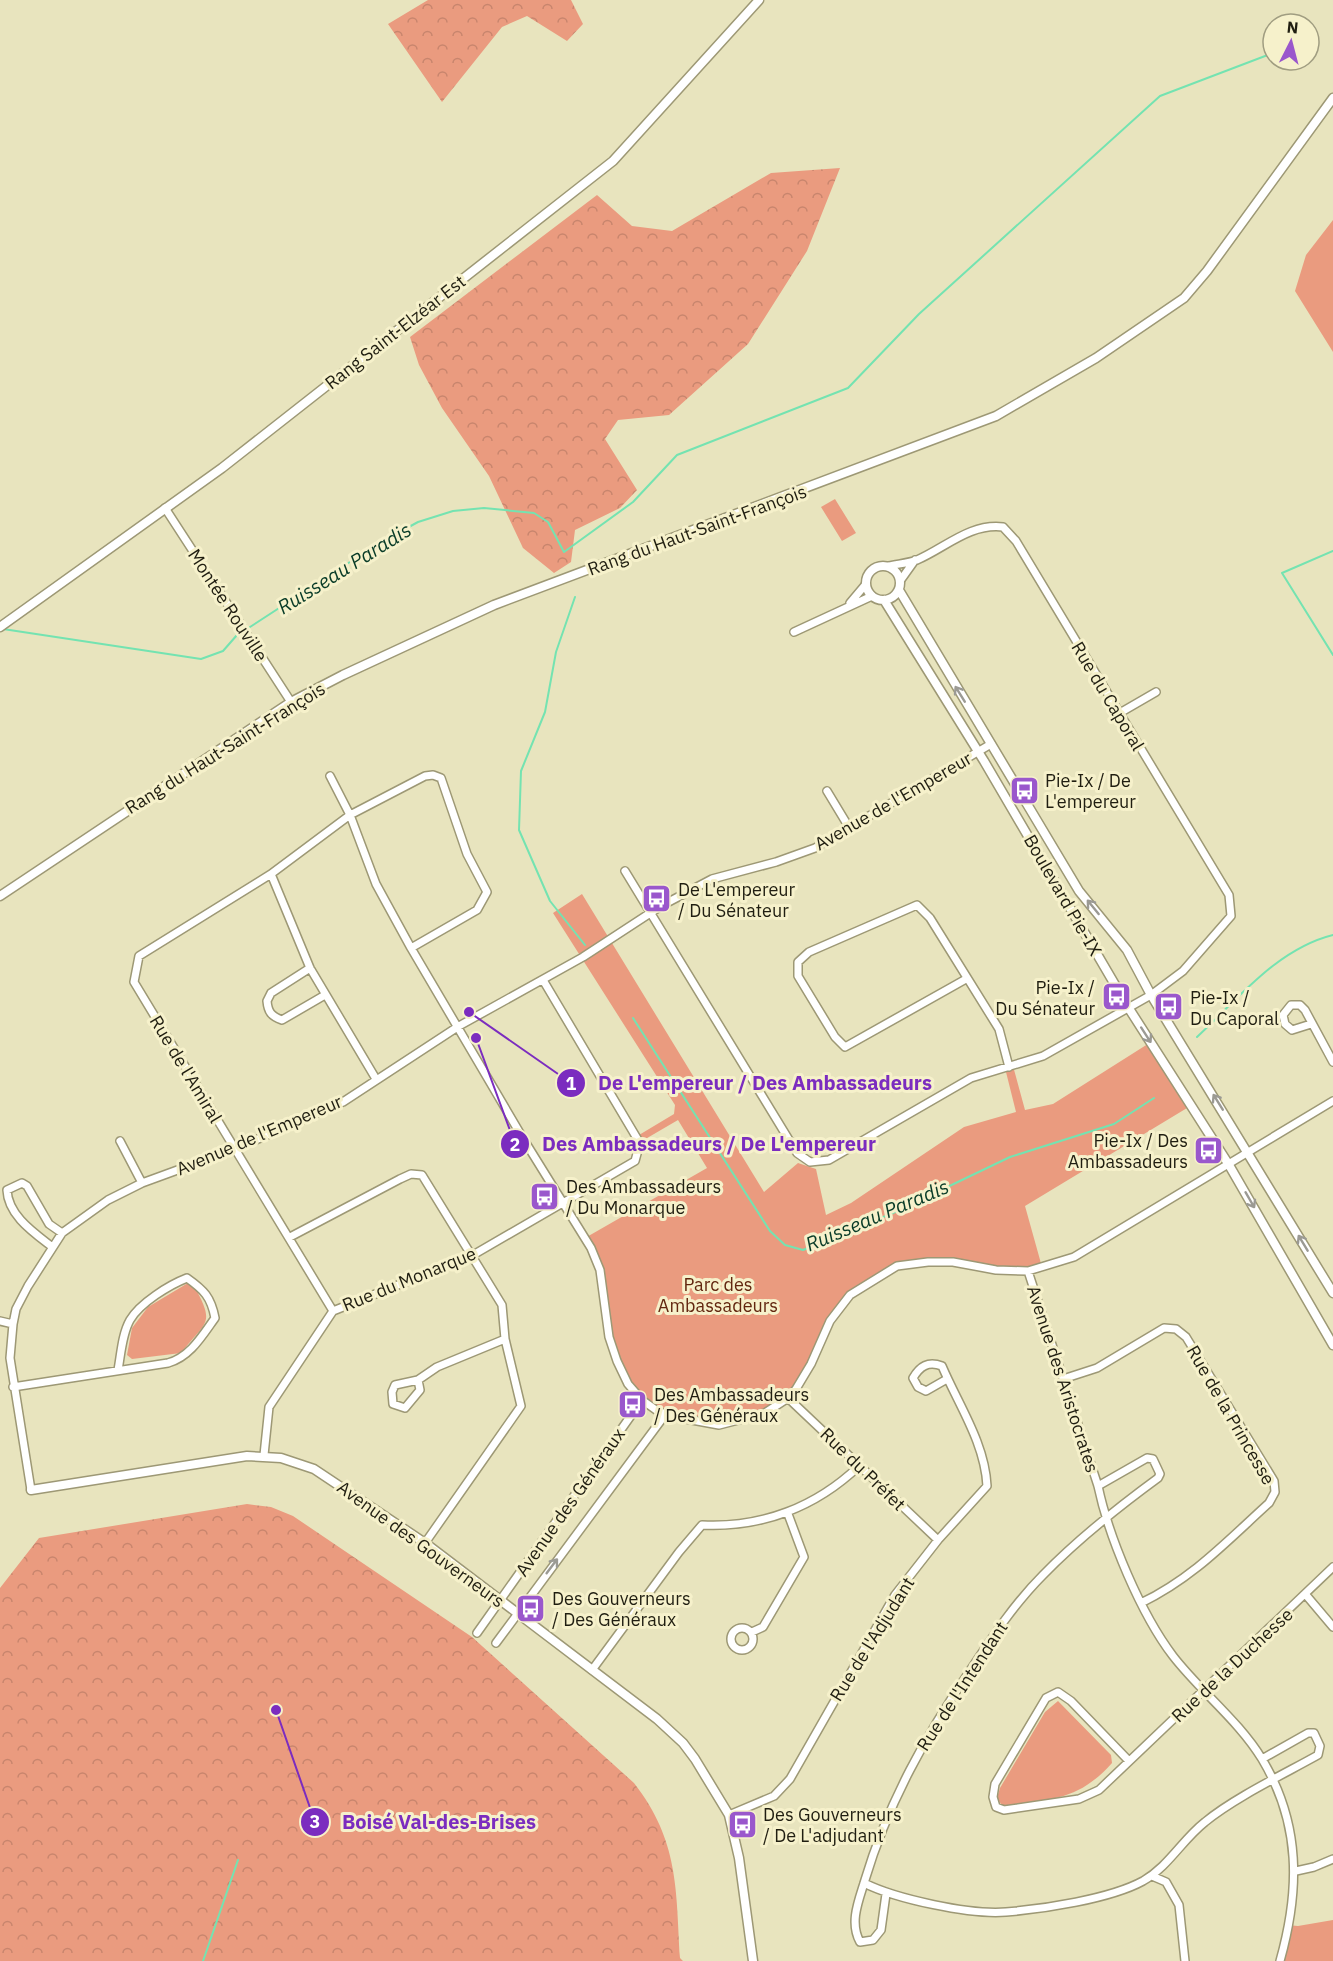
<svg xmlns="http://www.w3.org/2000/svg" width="1333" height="1961" font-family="'IBM Plex Sans',sans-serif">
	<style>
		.green { fill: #ea9b7f }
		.forest { fill: url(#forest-crowns) }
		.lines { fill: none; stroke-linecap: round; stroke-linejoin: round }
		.stream { stroke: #74e3b1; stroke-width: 2 }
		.minor-casing { stroke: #9d9875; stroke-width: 10 }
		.tertiary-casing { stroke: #9d9875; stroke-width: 11 }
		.minor { stroke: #fff; stroke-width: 7 }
		.tertiary { stroke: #fff; stroke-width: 8 }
		.oneway { stroke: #9b9a94 }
		.labels { text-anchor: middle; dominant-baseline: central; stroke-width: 6; stroke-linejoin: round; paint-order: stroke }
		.street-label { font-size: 18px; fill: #201e11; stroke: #f6f1cb }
		.poi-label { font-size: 18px; fill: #201e11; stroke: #f6f1cb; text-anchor: start }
		.park-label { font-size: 18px; fill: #62260f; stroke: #f6f1cb }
		.water-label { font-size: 20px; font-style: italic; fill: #083b27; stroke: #f6f1cb }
		.leader { fill: none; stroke: #7b2cbf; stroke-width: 2 }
		.callout-dot { fill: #7b2cbf; stroke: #f6f1cb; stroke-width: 2 }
		.mark-label { font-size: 18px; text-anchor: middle; font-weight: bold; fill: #fff }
		.callout-label { font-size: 20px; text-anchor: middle; font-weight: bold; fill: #7b2cbf; stroke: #f6f1cb; stroke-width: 6; stroke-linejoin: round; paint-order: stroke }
	</style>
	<defs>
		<pattern id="forest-crowns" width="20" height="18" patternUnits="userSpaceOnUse" patternTransform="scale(1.5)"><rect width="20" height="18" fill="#ea9b7f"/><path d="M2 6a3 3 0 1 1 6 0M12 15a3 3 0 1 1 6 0" fill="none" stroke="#c8856d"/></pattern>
	</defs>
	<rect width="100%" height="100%" fill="#e8e4be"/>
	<path class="green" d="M1333 220V352L1295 291 1306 255Z
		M835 499 856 533 842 541 821 507Z
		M582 894 764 1192 798 1163 816 1169 826 1215 851 1203 964 1127 1016 1112 1005 1068 1013 1066 1025 1110 1053 1104 1151 1042 1192 1105 1025 1206 1042 1267 1028 1271 953 1262 897 1266 850 1295 829 1323 796 1389 765 1413 719 1425 665 1415 642 1400 628 1384 609 1337 605 1292 585 1238 707 1168 678 1120 642 1141 639 1135 674 1114 675 1105 553 913Z
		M188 1283 194 1286C216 1325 206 1321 181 1353L132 1359 127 1355 132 1328 148 1307Z
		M1058 1701 1111 1755 1112 1763C1077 1802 1051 1798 1003 1807L997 1798 1000 1788 1045 1712Z
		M1333 1920V1961H1276L1281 1957 1287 1925 1298 1926Z"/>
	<path class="forest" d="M428 0H571L583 24 567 41 527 16 502 27 442 102 388 24Z
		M840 168 807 251 748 344 669 415 618 420 605 439 637 490 620 508 575 530 571 562 554 573 523 548 489 476 442 408 419 365 410 337 597 195 632 226 672 231 771 173Z
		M247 1504 271 1507 293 1516 472 1637 634 1783C679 1841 676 1889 680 1958L683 1961H0V1588L39 1538Z"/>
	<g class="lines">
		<path class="stream" d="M1333 551 1282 573 1333 655
			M575 597 556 652 545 712 521 771 519 830 550 901 585 945
			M250 627 376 545 418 522 453 511 484 508 534 513 548 522 564 552 633 502 677 455 848 388 919 314 1160 96 1273 53
			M3 629 201 659 223 651 237 635
			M633 1018 770 1231 785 1245 803 1250 893 1213 1010 1157 1114 1124 1154 1098
			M1197 1037C1238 999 1277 949 1333 935
			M203 1961 238 1860"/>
		<defs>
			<path id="minor" d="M165 508 291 702
				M900 581 915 560
				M850 603 866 584
				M794 632 872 596
				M1118 714 1156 692
				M330 776 350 815 376 884 411 948 524 1140 591 1248 600 1270 609 1337 617 1361 628 1384 642 1400 656 1410 670 1416 719 1425 765 1413 788 1398 796 1389 811 1364 830 1321 850 1295 897 1266 928 1262H953L996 1270 1028 1271 1074 1257 1333 1101
				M827 791 850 829
				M625 871 797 1153 810 1162 829 1160 971 1078 1043 1056 1151 995 1183 971 1231 916 1229 895 1016 541 1003 527C970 523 945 548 917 560 909 563 898 564 889 566
				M271 874 310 968 376 1079
				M310 968 271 993 267 1001C268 1012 271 1016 282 1020L325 995
				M966 979 845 1047 835 1037 798 976V962L809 952 917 905 930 918 999 1029 1009 1067
				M1311 1024 1292 1030 1285 1024 1283 1015 1291 1005H1300L1305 1010 1333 1062
				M120 1141 142 1183
				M290 1237 400 1179 411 1174 422 1175 502 1305 505 1339 521 1406 425 1543
				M51 1246C33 1232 8 1215 7 1190L22 1183 27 1186 49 1224 62 1233
				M1028 1271 1098 1486C1109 1538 1141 1614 1173 1656 1200 1691 1239 1721 1262 1759 1301 1824 1300 1890 1280 1961
				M333 1311 134 982 139 956 271 874 350 815 425 776 433 775 441 778 467 854 487 892 477 910 411 948
				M0 1321 13 1324
				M1063 1379 1097 1368 1164 1328 1176 1329 1186 1337 1274 1481 1275 1492 1269 1503C1227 1541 1193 1578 1141 1603
				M418 1380 420 1390 405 1408 393 1404 392 1392 395 1385 418 1380 437 1367 505 1339
				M13 1387 168 1363C190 1357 202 1336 215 1318 211 1297 204 1290 187 1278 169 1285 140 1303 130 1320 122 1334 121 1354 118 1370
				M788 1398 938 1540
				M264 1455 269 1407 333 1311 473 1255 635 1161 638 1150V1140L543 980
				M31 1490 10 1358 13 1324 16 1309 28 1286 62 1233 108 1200 142 1183 235 1149 343 1102 459 1026 583 957 661 906 712 879 776 862 815 848 991 744
				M1306 1595 1333 1627
				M731 1639a11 11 0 1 1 22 0a11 11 0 1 1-22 0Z
				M752 1632 763 1627 804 1557 788 1514
				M477 1633 642 1400
				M496 1643 665 1415
				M592 1670 679 1552 702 1525C762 1528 816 1507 859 1466
				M1129 1761 1071 1701 1058 1692 1046 1698 995 1784 993 1797 996 1807 1004 1810 1079 1799 1099 1790 1333 1567
				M729 1815 774 1796 790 1779 895 1595 938 1540 987 1486C985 1443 958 1404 942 1366 928 1361 920 1366 913 1378L918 1387 926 1391 947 1379
				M1296 1871 1314 1867 1333 1859
				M1152 1876 1166 1882 1179 1905 1185 1961
				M864 1883C896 1899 970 1915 1006 1912 1043 1909 1110 1899 1143 1881 1169 1866 1182 1840 1205 1822 1234 1798 1284 1774 1318 1755L1320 1746 1314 1733H1308L1262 1759
				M886 1894 881 1930 873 1940 860 1942C849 1922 859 1900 865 1880 888 1803 926 1735 971 1669 993 1636 1015 1603 1043 1575 1078 1539 1117 1508 1158 1478L1160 1474 1153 1459 1147 1458 1098 1486"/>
			<path id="tertiary" d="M866 583a17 17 0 1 1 34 0a17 17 0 1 1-34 0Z
				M899 590 1079 891 1127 950 1151 995 1333 1293
				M884 600 984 761 1128 1007 1229 1165 1333 1345
				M0 627 222 468 613 161 759 0
				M0 896 291 702 343 675 494 605 996 416 1096 358 1184 298 1207 271 1333 98
				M31 1490 247 1456 281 1458 314 1469 425 1543 657 1719 683 1743 695 1759 729 1815 739 1858 753 1961"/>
		</defs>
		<use href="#minor" class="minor-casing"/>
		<use href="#tertiary" class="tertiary-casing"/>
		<use href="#minor" class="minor"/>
		<use href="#tertiary" class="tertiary"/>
	</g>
	<defs><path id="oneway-shaft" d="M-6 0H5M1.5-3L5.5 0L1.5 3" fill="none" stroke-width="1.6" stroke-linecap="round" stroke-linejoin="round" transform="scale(1.5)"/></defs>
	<g class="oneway">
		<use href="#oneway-shaft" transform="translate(960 694) rotate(-122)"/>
		<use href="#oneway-shaft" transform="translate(1093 907) rotate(-129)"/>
		<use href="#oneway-shaft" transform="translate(1146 1035) rotate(57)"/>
		<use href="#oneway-shaft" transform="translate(1218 1102) rotate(-122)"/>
		<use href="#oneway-shaft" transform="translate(1250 1200) rotate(60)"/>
		<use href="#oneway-shaft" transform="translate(1303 1243) rotate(-121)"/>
		<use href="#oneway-shaft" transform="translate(552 1566) rotate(-53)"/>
	</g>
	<defs>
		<symbol id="bus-square" viewBox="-11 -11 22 22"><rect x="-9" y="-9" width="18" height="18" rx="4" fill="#9a57cc" stroke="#f6f1cb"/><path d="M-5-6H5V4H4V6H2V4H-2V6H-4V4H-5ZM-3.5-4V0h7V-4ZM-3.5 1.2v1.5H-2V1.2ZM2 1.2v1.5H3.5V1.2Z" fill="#fff"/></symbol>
	</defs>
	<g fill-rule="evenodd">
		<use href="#bus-square" x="1008" y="774" width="33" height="33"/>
		<use href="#bus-square" x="640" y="882" width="33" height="33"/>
		<use href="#bus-square" x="1100" y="980" width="33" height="33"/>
		<use href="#bus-square" x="1152" y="990" width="33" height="33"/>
		<use href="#bus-square" x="1192" y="1134" width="33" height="33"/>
		<use href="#bus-square" x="528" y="1180" width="33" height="33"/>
		<use href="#bus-square" x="616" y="1388" width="33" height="33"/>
		<use href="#bus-square" x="514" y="1592" width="33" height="33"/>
		<use href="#bus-square" x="726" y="1808" width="33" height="33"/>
	</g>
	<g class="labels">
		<g class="street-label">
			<text transform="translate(395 332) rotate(-38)">Rang Saint-Elzéar Est</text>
			<text transform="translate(697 530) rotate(-20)">Rang du Haut-Saint-François</text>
			<text transform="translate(228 605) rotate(57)">Montée Rouville</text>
			<text transform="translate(1108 696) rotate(59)">Rue du Caporal</text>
			<text transform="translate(225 748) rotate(-32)">Rang du Haut-Saint-François</text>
			<text transform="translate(893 801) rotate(-30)">Avenue de l'Empereur</text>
			<text transform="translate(1063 895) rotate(60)">Boulevard Pie-IX</text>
			<text transform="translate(186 1069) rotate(59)">Rue de l'Amiral</text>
			<text transform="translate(259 1135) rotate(-23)">Avenue de l'Empereur</text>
			<text transform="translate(409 1279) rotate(-22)">Rue du Monarque</text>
			<text transform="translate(1063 1379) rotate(72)">Avenue des Aristocrates</text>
			<text transform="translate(1231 1415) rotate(60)">Rue de la Princesse</text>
			<text transform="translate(863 1469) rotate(44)">Rue du Préfet</text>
			<text transform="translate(570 1502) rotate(-55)">Avenue des Généraux</text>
			<text transform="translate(421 1544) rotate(36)">Avenue des Gouverneurs</text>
			<text transform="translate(872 1639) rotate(-58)">Rue de l'Adjudant</text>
			<text transform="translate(1232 1665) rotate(-43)">Rue de la Duchesse</text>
			<text transform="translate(962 1686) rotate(-57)">Rue de l'Intendant</text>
		</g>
		<g class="poi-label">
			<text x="1045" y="780">Pie-Ix / De<tspan x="1045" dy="21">L'empereur</tspan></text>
			<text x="678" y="889">De L'empereur<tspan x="678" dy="21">/ Du Sénateur</tspan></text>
			<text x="1095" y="987" text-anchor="end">Pie-Ix /<tspan x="1095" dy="21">Du Sénateur</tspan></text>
			<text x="1190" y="997">Pie-Ix /<tspan x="1190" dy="21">Du Caporal</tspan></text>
			<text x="1188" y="1140" text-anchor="end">Pie-Ix / Des<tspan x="1188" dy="21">Ambassadeurs</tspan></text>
			<text x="566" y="1186">Des Ambassadeurs<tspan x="566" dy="21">/ Du Monarque</tspan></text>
			<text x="654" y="1394">Des Ambassadeurs<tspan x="654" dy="21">/ Des Généraux</tspan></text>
			<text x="552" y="1598">Des Gouverneurs<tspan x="552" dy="21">/ Des Généraux</tspan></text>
			<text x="763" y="1814">Des Gouverneurs<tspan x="763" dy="21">/ De L'adjudant</tspan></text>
		</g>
		<g class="park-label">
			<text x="718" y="1284">Parc des<tspan x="718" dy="21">Ambassadeurs</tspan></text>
		</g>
		<g class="water-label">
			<text transform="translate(344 568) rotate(-32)">Ruisseau Paradis</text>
			<text transform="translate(877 1215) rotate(-23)">Ruisseau Paradis</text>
		</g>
	</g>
	<path class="leader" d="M469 1012L571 1083M476 1038L515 1144M276 1710L315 1822"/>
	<g class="callout-dot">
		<circle cx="469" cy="1012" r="6"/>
		<circle cx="476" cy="1038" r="6"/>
		<circle cx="276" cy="1710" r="6"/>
		<circle cx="571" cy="1083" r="15"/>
		<circle cx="515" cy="1144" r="15"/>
		<circle cx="315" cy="1822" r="15"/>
	</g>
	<g class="mark-label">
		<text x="571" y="1090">1</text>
		<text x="515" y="1151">2</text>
		<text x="315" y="1828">3</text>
	</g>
	<g class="callout-label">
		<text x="765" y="1090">De L'empereur / Des Ambassadeurs</text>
		<text x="709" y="1151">Des Ambassadeurs / De L'empereur</text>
		<text x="439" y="1829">Boisé Val-des-Brises</text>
	</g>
	<g transform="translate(1291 42) rotate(6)"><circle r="28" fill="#f6f1cb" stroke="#a09d81" stroke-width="1.5"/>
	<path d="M0-4.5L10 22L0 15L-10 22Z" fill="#9a57cc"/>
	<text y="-9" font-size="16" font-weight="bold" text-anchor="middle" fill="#201e11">N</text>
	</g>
</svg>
